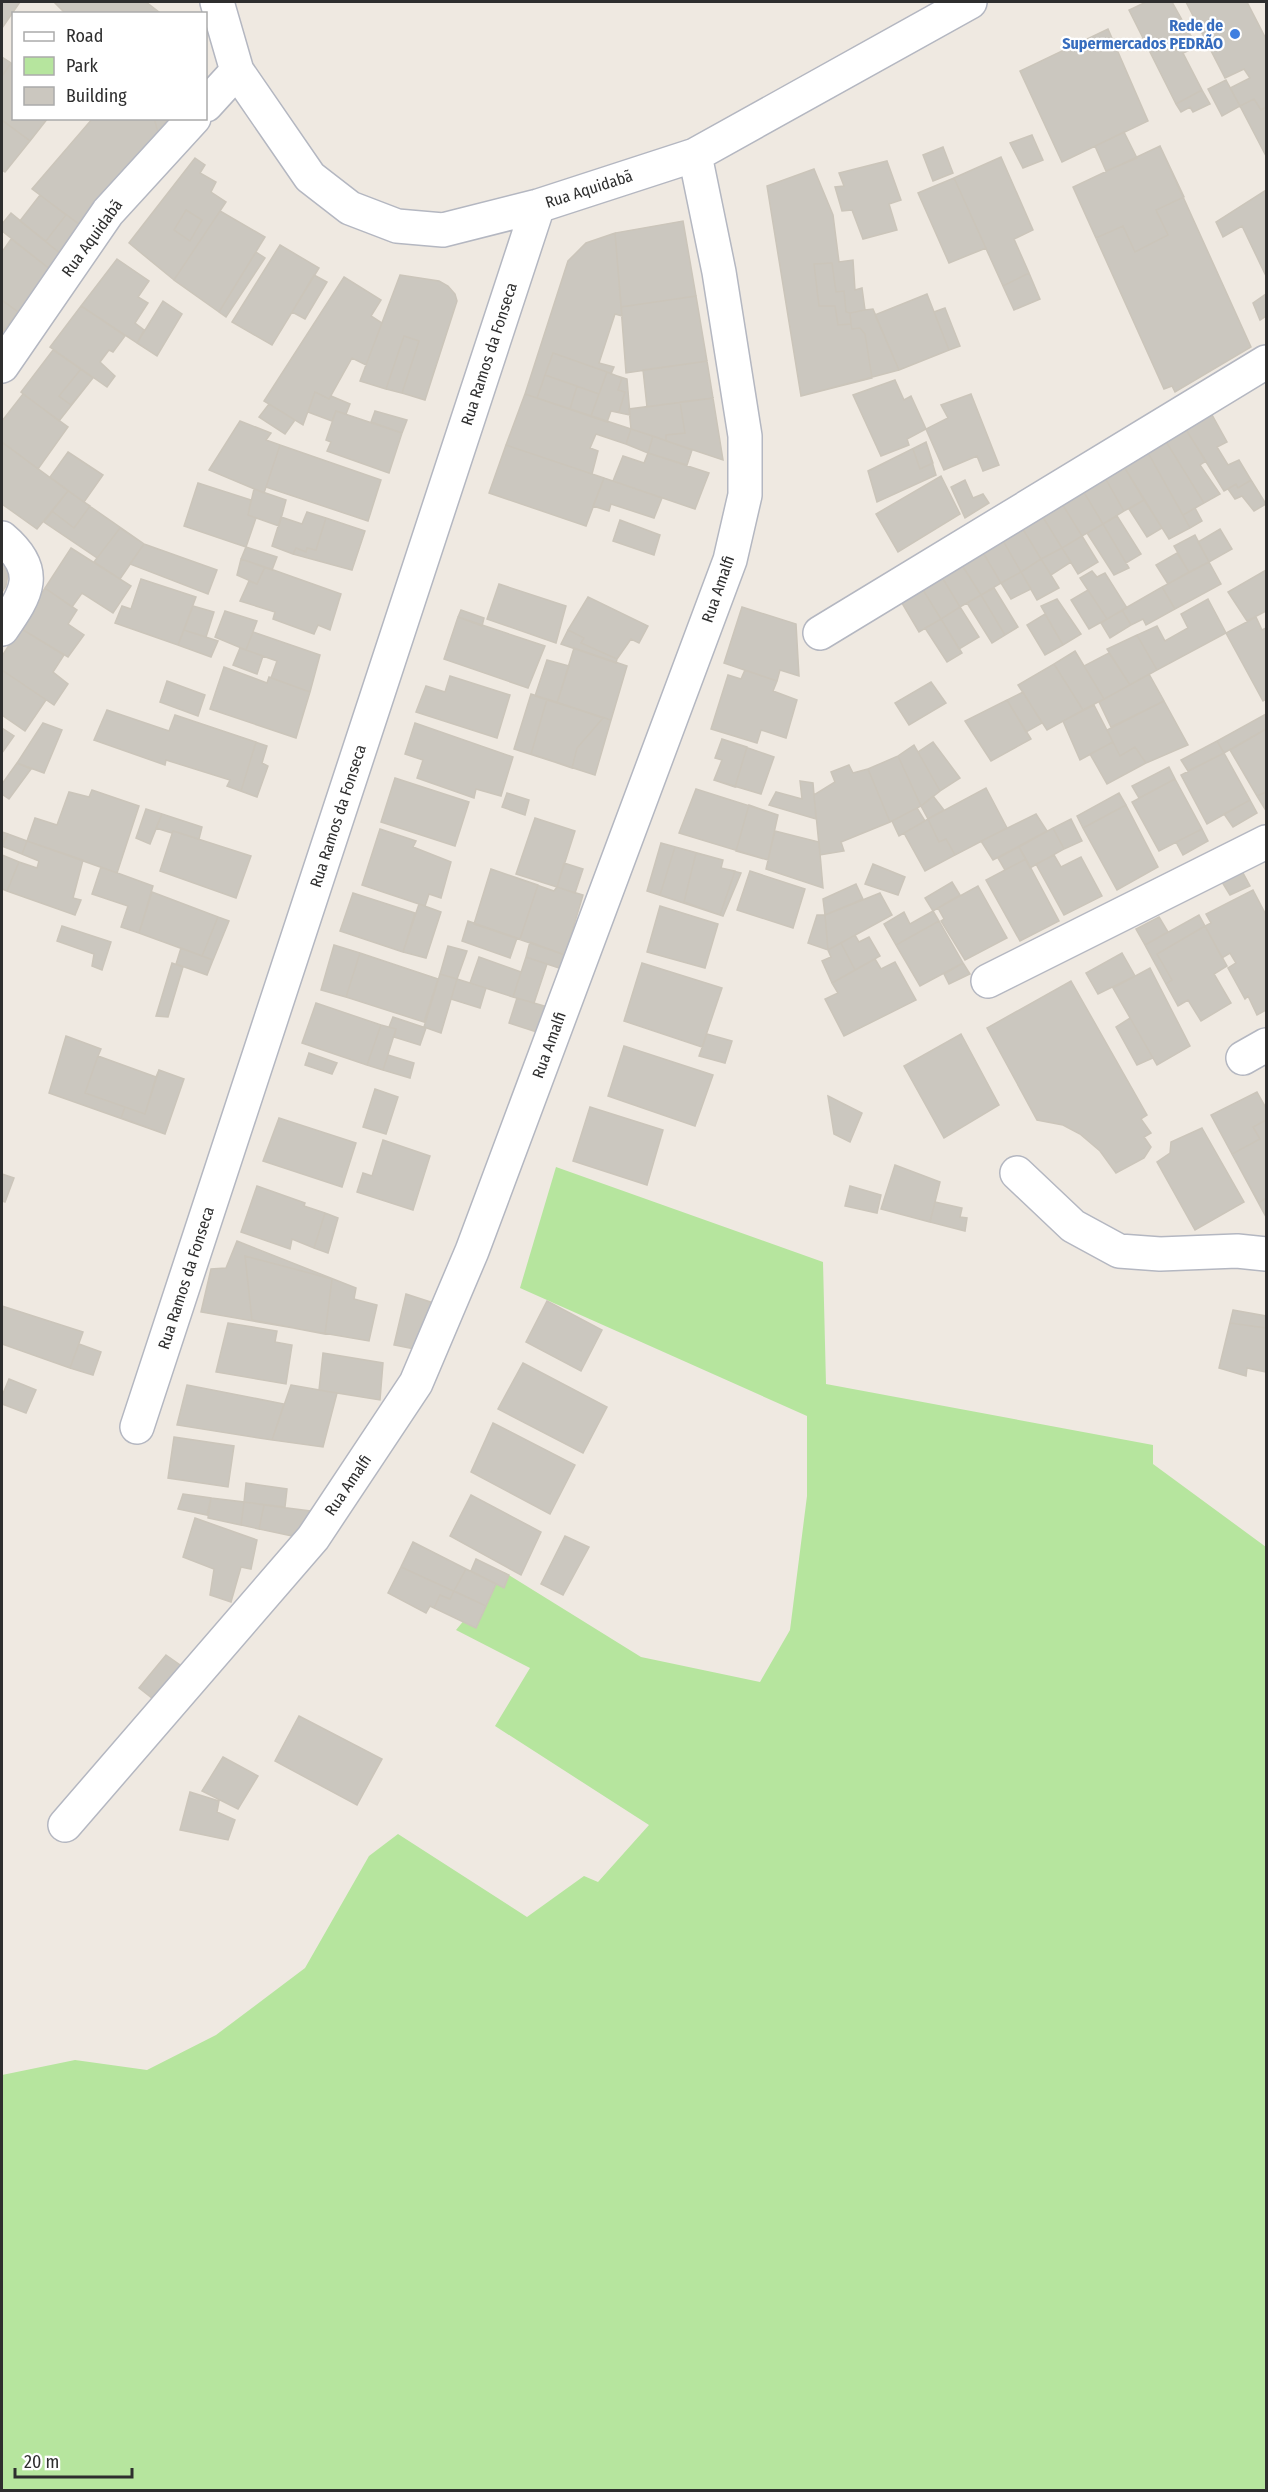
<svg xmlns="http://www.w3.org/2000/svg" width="1268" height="2492" font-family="'Fira Sans Condensed',sans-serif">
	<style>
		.green { fill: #b6e59e }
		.building { fill: #cbc7bf; stroke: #cbc5ba; stroke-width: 1.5 }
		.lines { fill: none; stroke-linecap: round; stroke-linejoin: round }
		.street-casing { stroke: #b4b7c1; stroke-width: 36 }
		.street { stroke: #fff; stroke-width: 33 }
		.shop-dot { fill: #3f7fe0; stroke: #fff; stroke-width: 2 }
		.labels { text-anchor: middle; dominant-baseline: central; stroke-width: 4.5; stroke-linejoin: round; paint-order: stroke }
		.shop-label { font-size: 16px; font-weight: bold; fill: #366cbe; stroke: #fff; text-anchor: end }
		.street-label { font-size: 16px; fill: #2e2e2e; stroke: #fff }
	</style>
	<rect width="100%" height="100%" fill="#efe9e1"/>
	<path class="green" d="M556 1167 823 1262 826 1384 1153 1445V1464L1266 1547V2490H2V2075L75 2060 147 2070 216 2035 305 1968 369 1856 398 1834 527 1917 584 1876 598 1882 649 1825 495 1726 530 1668 456 1630 504 1572 641 1657 760 1682 790 1630 807 1496V1416L520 1288Z"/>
	<path class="building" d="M2 2H20L2 28Z
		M54 2H146L159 12 157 14H66Z
		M1146 2H1172L1197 47 1183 53 1202 90 1176 104 1129 10Z
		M1186 2H1247L1266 39V107L1261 110 1254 99 1240 106 1230 88 1250 78 1244 69 1225 78Z
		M1108 29 1148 121 1062 162 1020 71Z
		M2 57 11 63 2 76Z
		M11 63 14 65V118H48L30 141 2 120V76Z
		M1226 80 1240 106 1222 116 1208 89Z
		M1202 90 1210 104 1193 112 1190 107 1181 112 1176 104Z
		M1254 99 1261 110 1266 107V156L1240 106Z
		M93 118H154L158 132 84 228 32 189Z
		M93 118H169L84 228 32 189Z
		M2 120 30 141 5 172 2 170Z
		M1124 132 1137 158 1106 171 1095 146Z
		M1032 135 1043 160 1023 168 1010 143Z
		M1160 146 1184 197 1156 210 1168 235 1135 252 1123 226 1096 238 1073 187Z
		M1160 146 1251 347 1175 392 1172 386 1164 389 1073 187Z
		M943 147 953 173 933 181 923 155Z
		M1001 157 1033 230 1014 239 1029 273 1003 286 954 178Z
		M195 158 205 165 200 173 216 182 211 192 226 202 174 280 129 243Z
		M887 161 901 200 889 204 897 230 863 239 852 210 842 211 835 187 844 186 839 173Z
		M814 169 833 215 839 262 853 260 855 290 862 288 865 310 873 309 899 370 801 396 767 186Z
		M814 169 833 215 839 262 853 260 855 290 862 288 865 310 850 313 851 324 852 329 860 328 865 334 872 378 801 396 767 186Z
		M954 178 986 248 949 263 918 193Z
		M1266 190V276L1242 226 1223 237 1216 222Z
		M40 195 66 215 46 241 20 221Z
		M40 195 84 228 62 255 20 221Z
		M186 210 202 220 190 241 174 230Z
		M220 211 265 237 219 312 174 280Z
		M11 213 62 255 51 270 2 231V224Z
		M683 221 696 296 621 307 615 233Z
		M615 233 622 316 615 314 599 363 614 367 611 374 627 379 630 415 611 411 607 422 525 394 568 261 586 243Z
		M11 239 51 270 18 312 2 300V252Z
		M280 245 319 268 272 345 232 322Z
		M256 252 265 258 226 317 219 312Z
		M117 259 149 281 138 297 148 303 135 323 144 330 137 343 81 306Z
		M832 263 836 292 844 291 846 312 850 313 851 324 838 325 835 306H819L814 264Z
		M1029 273 1040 299 1014 310 1003 286Z
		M314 275 327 282 305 319 292 312Z
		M400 275 439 281 448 286 455 294 457 301 425 400 402 393 419 341 404 336 386 389 360 381Z
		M344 277 381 300 371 316 382 323 366 365 352 358 329 399 315 392 303 425 264 401Z
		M927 294 949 350 899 370 875 315Z
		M1266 294V316L1260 320 1253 303Z
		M696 296 707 361 626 373 621 307Z
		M2 300 18 312 2 333Z
		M163 301 182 314 157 356 137 343Z
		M81 306 125 336 113 352 109 350 100 362 115 376 107 387 50 347Z
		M945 308 960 346 949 350 934 312Z
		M404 336 419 341 402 393 386 389Z
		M53 350 93 378 59 421 21 392Z
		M553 353 607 372 599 394 545 375Z
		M707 361 713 398 647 407 643 370Z
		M81 369 93 378 71 405 59 396Z
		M607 372 622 378 618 390 625 392 619 412 611 411 607 422 591 416Z
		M545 375 577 386 570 409 537 398Z
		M895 380 904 400 911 396 926 429 907 439 909 445 881 456 853 395Z
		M315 392 329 399 331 396 350 404 346 414 336 411 332 421 308 412Z
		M23 394 68 427 38 469 2 442V421Z
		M525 394 631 429 626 444 596 434 590 448 598 451 592 474 506 445Z
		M971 394 999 465 983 471 977 456 944 470 926 429 948 418 941 405Z
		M713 398 723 460 666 441V435L685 433 680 402Z
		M713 398 723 460 631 429 629 409Z
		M269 404 295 420 285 434 259 417Z
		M336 411 402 433 389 473 327 451 331 442 326 440Z
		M375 411 407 420 402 433 371 422Z
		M1211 413 1227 442 1217 447 1228 465 1239 460 1251 480 1238 488 1236 484 1224 491 1185 428Z
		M240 421 271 433 266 440 280 445 264 493 209 470Z
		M1185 428 1206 461 1200 465 1220 494 1204 503 1165 440Z
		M631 429 653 436 648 453 626 444Z
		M653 436 692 450 687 465 648 453Z
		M1165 440 1204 503 1183 515 1147 451Z
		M2 442 68 491 37 529 2 504Z
		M926 442 936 475 877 502 868 471Z
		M926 442 933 463 920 469 913 449Z
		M280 445 381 480 368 521 266 487Z
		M506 445 604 478 586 526 489 493Z
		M1147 451 1190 528 1169 539 1123 465Z
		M68 452 103 475 84 502 50 477Z
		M648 453 709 473 695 509 613 481 623 456 644 463Z
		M1123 465 1144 500 1124 511 1104 476Z
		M941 476 960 514 898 552 876 514Z
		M1104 476 1124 511 1103 524 1082 489Z
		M604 478 662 498 654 518 611 504 609 511 593 506Z
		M965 480 973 498 983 494 989 503 965 518 951 487Z
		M1251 480 1266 504 1254 511 1242 496 1235 499 1228 489 1236 484 1238 488Z
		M198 483 251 500 248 515 256 518 246 547 184 526Z
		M254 489 286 500 279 526 248 515Z
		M1082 489 1103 524 1082 536 1061 502Z
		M68 491 90 506 74 528 52 511Z
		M68 491 144 544 120 579 94 562 97 558 44 522Z
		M1144 500 1162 528 1147 537 1129 509Z
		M1061 502 1082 536 1062 548 1041 514Z
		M1195 508 1202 521 1190 528 1183 515Z
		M307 512 326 518 316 550 307 548 306 552 296 548 293 554 272 546 281 517 302 524Z
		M1041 514 1062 548 1041 559 1021 526Z
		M1117 516 1141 554 1126 563 1103 524Z
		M326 518 365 531 352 570 293 554 296 548 306 552 307 548 316 550Z
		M620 520 660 535 654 555 613 541Z
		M1103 524 1129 568 1114 575 1087 533Z
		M1021 526 1041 559 1021 572 1001 537Z
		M120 528 144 544 120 579 94 562Z
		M1220 529 1232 549 1209 562 1198 542Z
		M1195 535 1209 562 1189 572 1174 546Z
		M1082 536 1098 562 1078 574 1062 548Z
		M1001 537 1021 572 1001 583 981 549Z
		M144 544 217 570 208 594 130 564Z
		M246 547 277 557 272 570 241 559Z
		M71 548 131 586 113 613 82 593 72 607 45 588Z
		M1062 548 1071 562 1051 575 1041 559Z
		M981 549 1001 583 981 595 960 562Z
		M1177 553 1189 572 1168 584 1156 565Z
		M2 554 7 562 8 574 6 586 2 592Z
		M241 559 265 567 257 584 237 575Z
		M1041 559 1059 588 1037 600 1021 572Z
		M960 562 981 595 960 607 940 574Z
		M1209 562 1221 584 1175 609 1162 587Z
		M265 567 341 594 330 630 318 625 314 634 273 619 275 612 240 601 249 581 257 584Z
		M1266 570V611L1247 621 1228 592Z
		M1092 571 1097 577 1105 573 1127 608 1107 619 1080 578Z
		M1021 572 1031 589 1011 599 1001 583Z
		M940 574 960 607 941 619 920 585Z
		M141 579 196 597 178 645 115 623 122 606 131 609Z
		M499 584 566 606 556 643 487 619Z
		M920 585 941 619 919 632 899 598Z
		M1162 587 1175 609 1146 625 1143 619 1131 625 1122 610Z
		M45 588 77 610 68 624 84 635 68 657 20 628Z
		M994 588 1018 627 1005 635 981 595Z
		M1088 590 1107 619 1089 629 1071 600Z
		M981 595 1005 635 992 643 967 603Z
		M588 597 648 626 639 643 631 639 617 659 581 643 584 638 568 630Z
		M1057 599 1081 634 1063 645 1041 606Z
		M1208 599 1226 633 1157 670 1137 635 1157 626 1165 641 1188 628 1181 614Z
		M193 606 214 612 206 637 184 630Z
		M742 607 796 624 799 676 780 670 777 681 724 663Z
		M960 607 979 637 959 649 941 619Z
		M461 610 484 618 482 626 458 617Z
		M1122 610 1131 625 1110 638 1101 623Z
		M225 611 257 621 246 650 215 637Z
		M1045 614 1063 645 1045 655 1027 625Z
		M458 617 545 646 528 688 444 659Z
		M1256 617 1262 630 1266 628V699L1263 701 1226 633Z
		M941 619 962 653 947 662 925 628Z
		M20 628 64 655 53 672 68 684 54 705 2 670V656Z
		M184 630 218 641 211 657 178 645Z
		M568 630 584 638 581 643 617 659 616 663 561 644Z
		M253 632 320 655 310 692 271 678 277 661 246 650Z
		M1137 635 1157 670 1130 685 1107 649Z
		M240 648 263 656 257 674 233 665Z
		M574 648 627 666 611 720 557 703Z
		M1075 651 1104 699 1083 710 1054 664Z
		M1109 653 1130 685 1104 699 1084 666Z
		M547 660 569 666 557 703 535 696Z
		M1054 664 1083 710 1047 730 1018 685Z
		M224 667 267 683 269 677 310 692 296 738 210 709Z
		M2 670 46 700 25 731 2 715Z
		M745 670 777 681 773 691 797 700 786 738 761 730 757 743 711 729 728 675 741 679Z
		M1149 674 1164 701 1111 727 1099 702Z
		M450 676 510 695 497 738 416 712 426 686 445 692Z
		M167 681 205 695 198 716 160 702Z
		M931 682 946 703 909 725 895 703Z
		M1023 692 1042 723 1026 732 1007 700Z
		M531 694 611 720 595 775 514 749Z
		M547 699 603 718 577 748 572 768 531 754Z
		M547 699 611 720 595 775 531 754Z
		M1007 700 1031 739 991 761 965 721Z
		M1164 701 1188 745 1146 763 1135 747 1120 756 1107 730Z
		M1094 705 1113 742 1080 760 1063 721Z
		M107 710 169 731 175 715 256 742 241 791 227 786 230 780 166 760 165 765 94 740Z
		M107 710 169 731 175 715 267 746 262 763 268 766 257 797 227 786 230 780 166 760 165 765 94 740Z
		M1266 714V729L1224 753 1217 741Z
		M43 723 62 730 44 773 17 763Z
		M415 723 513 757 501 796 476 789 474 798 417 778 423 760 405 754Z
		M2 728 14 736 2 753Z
		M1266 729V792L1257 796 1230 750Z
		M722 739 747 747 735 787 714 780 722 760 715 758Z
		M722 739 774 757 761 794 714 780 722 760 715 758Z
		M1217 741 1224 753 1188 771 1181 760Z
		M933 742 960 778 940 791 918 752Z
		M1113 742 1120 756 1135 747 1146 763 1107 784 1090 754Z
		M914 745 940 791 921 806 898 756Z
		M1224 753 1250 800 1207 824 1181 775Z
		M898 756 921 806 890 822 868 769Z
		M17 763 31 769 9 799 2 794V784Z
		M849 765 853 773 868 769 890 822 841 842 844 851 820 855 814 795 835 782 831 772Z
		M1169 767 1175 779 1139 798 1132 786Z
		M395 778 469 802 455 846 381 822Z
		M1175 779 1202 829 1159 851 1132 802Z
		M800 781 813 783 816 819 769 805 776 792 802 799Z
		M986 788 1007 828 955 855 946 839 939 842 928 819Z
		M696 789 778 815 768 860 679 833Z
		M92 790 139 806 117 873 27 841 35 818 57 825 69 792 89 797Z
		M1266 792V808L1265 809 1257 796Z
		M507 793 529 800 525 815 502 807Z
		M1119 793 1126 805 1083 828 1077 816Z
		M933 796 944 810 928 819 921 806Z
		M1250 800 1257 813 1233 827 1224 814Z
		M749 805 778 815 768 860 736 851Z
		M1126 805 1158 867 1117 890 1083 828Z
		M917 808 925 821 899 836 892 821Z
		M146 809 162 814 150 844 136 838Z
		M162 814 202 827 199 839 173 831 172 833 156 828Z
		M1036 814 1047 831 993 860 981 841Z
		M535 818 575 831 557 887 516 874Z
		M928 819 939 842 946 839 955 855 925 871 904 833Z
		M1071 819 1082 841 1064 849 1053 828Z
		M1053 828 1064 849 1030 868 1019 847Z
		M380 829 416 841 413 847 451 862 441 898 429 894 425 906 362 885Z
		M1202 829 1208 841 1183 855 1176 842Z
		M173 831 251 856 236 898 160 871Z
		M775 831 819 842 823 888 766 869Z
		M2 832 8 834 2 843Z
		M8 834 27 841 22 854 2 846Z
		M27 841 83 860 73 898 81 900 75 915 7 891 19 862 37 868 39 861 22 854Z
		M661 843 723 860 721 868 741 873 723 916 647 891Z
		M675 847 723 860 721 868 741 873 723 916 660 895Z
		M1019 847 1026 859 1005 870 998 858Z
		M696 853 723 860 721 868 735 871 720 915 684 902Z
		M2 855 19 862 7 891 2 889Z
		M1054 855 1061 867 1081 857 1102 896 1064 915 1036 864Z
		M1026 859 1059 921 1020 941 986 880Z
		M564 863 583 869 575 893 557 887Z
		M873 864 905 877 898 895 865 884Z
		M101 867 153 886 139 933 121 927 128 906 92 894Z
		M491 869 538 885 520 939 474 924Z
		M491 869 554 891 557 887 583 895 565 955 474 924Z
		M750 871 805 889 793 928 737 910Z
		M1242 871 1250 886 1230 895 1222 882Z
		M952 882 960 895 933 911 925 898Z
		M856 884 863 899 825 915 823 899Z
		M978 886 1007 938 965 960 941 921 944 919 938 908Z
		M1253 890 1266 915V1010L1257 1015 1248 996 1245 999 1228 968 1236 963 1230 953 1222 958 1205 926 1211 923 1206 914Z
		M152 892 218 917 202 956 139 933Z
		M353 893 415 913 403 952 340 931Z
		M880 893 892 915 828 950 825 915Z
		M419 904 441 912 426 958 403 952Z
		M660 906 718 924 705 968 647 952Z
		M933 911 939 921 896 945 884 924 904 912 910 924Z
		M817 915H825L828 950 808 943Z
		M1199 915 1205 926 1157 954 1172 980 1166 984 1145 945Z
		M218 917 229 921 213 960 202 956Z
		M1159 917 1168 932 1145 945 1136 929Z
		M468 921 517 938 510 958 462 941Z
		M939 921 963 963 920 986 896 945Z
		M62 926 111 942 102 970 92 966 94 954 57 941Z
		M1205 926 1227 966 1214 974 1231 1003 1201 1021 1188 1000 1178 1006 1166 984 1172 980 1157 954Z
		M855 935 859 942 869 937 880 956 855 970 841 943Z
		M530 942 565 955 562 969 526 957Z
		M841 943 855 970 832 983 822 961 831 957 828 950Z
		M334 945 360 953 346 997 321 990Z
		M448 946 467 951 457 979 440 974Z
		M181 948 213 960 207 975 176 964Z
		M360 953 438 979 424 1022 346 997Z
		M1122 953 1135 976 1098 994 1086 973Z
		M479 957 521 972 513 997 470 983Z
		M526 957 547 964 534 1003 513 997Z
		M875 959 881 969 895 962 916 1000 844 1036 825 999 838 993 832 983Z
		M172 963 183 967 168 1017 156 1016Z
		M642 963 722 988 702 1047 624 1021Z
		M963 963 970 974 949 984 944 974Z
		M1150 968 1190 1046 1157 1065 1113 988Z
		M440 974 457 979 441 1033 424 1027Z
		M457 979 486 988 480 1008 451 999Z
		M1071 981 1147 1115 1141 1119 1151 1133 1144 1137 1151 1147 1144 1158 1116 1173 1100 1151 1080 1134 1063 1125 1037 1120 987 1028Z
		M517 998 551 1008 543 1034 509 1023Z
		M316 1003 381 1025 367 1065 302 1043Z
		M393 1017 426 1028 420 1045 394 1037 396 1029 389 1027Z
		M1130 1018 1153 1058 1137 1065 1116 1027Z
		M381 1025 396 1029 383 1070 367 1065Z
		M707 1034 732 1041 725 1063 699 1056Z
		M961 1034 999 1105 944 1138 904 1066Z
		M66 1036 101 1049 98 1056 156 1077 159 1070 184 1079 165 1134 49 1093Z
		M624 1046 713 1075 695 1126 608 1096Z
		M309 1053 337 1063 332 1074 305 1065Z
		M388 1055 414 1063 410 1078 383 1070Z
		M98 1056 156 1077 145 1114 85 1093Z
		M159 1070 184 1079 165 1134 121 1118 125 1107 145 1114Z
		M375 1089 398 1097 386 1134 363 1127Z
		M1257 1092 1266 1108V1217L1211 1115Z
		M828 1096 862 1113 850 1142 834 1134Z
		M590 1107 663 1130 647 1185 573 1161Z
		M279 1118 356 1143 342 1187 263 1161Z
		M1266 1120V1198L1259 1203 1232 1154 1260 1139 1253 1127Z
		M1202 1128 1244 1202 1195 1230 1157 1162 1170 1153 1171 1142Z
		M383 1140 430 1156 413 1210 357 1192 363 1173 372 1176Z
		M895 1165 940 1182 930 1222 881 1209Z
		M2 1174 14 1178 5 1202 2 1201Z
		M257 1186 305 1203 304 1206 325 1213 314 1248 292 1239 290 1249 241 1232Z
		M850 1186 881 1195 877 1213 845 1206Z
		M1266 1198V1217L1259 1203Z
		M935 1202 962 1208 960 1217 967 1218 965 1231 930 1222Z
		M325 1213 338 1218 328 1253 314 1248Z
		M237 1241 356 1288 354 1299 377 1305 369 1341 201 1312 211 1269 226 1268Z
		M245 1256 332 1279 325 1334 252 1320Z
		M406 1294 443 1306 424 1351 394 1345Z
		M547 1301 602 1330 581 1371 526 1342Z
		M2 1306 83 1332 70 1368 2 1344Z
		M1233 1310 1266 1316V1372L1247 1368 1246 1376 1219 1368Z
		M228 1323 277 1331 275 1342 292 1345 286 1384 216 1372Z
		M1230 1323 1266 1328V1372L1247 1368 1246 1376 1219 1368Z
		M79 1344 101 1352 93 1375 70 1368Z
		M323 1353 383 1363 380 1400 319 1390Z
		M523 1363 607 1407 583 1453 498 1409Z
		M9 1379 36 1390 26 1413 2 1404V1396Z
		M187 1385 284 1404 272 1440 177 1425Z
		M291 1385 337 1393 323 1447 272 1440Z
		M493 1423 575 1465 550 1514 471 1472Z
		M174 1437 234 1446 228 1487 168 1478Z
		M246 1483 287 1489 285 1507 244 1502Z
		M183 1494 211 1498 207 1515 178 1509Z
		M471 1495 541 1532 521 1575 450 1536Z
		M211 1498 244 1502 241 1525 208 1518Z
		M244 1502 264 1505 259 1529 241 1525Z
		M264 1505 310 1511 302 1538 259 1529Z
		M195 1518 257 1540 251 1569 241 1567 231 1602 210 1595 214 1569 183 1557Z
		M565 1536 589 1547 563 1595 541 1584Z
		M413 1542 496 1584 486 1606 401 1567Z
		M476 1559 509 1575 504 1588 471 1571Z
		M401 1567 486 1606 476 1628 430 1606 426 1613 388 1593Z
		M466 1569 496 1584 486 1606 454 1591Z
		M454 1591 486 1606 476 1628 434 1608 440 1595 450 1599Z
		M166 1655 190 1672 162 1706 139 1688Z
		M299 1716 382 1759 357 1805 275 1761Z
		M223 1757 258 1776 238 1809 202 1791Z
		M190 1792 219 1801 217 1812 235 1820 228 1840 180 1830Z"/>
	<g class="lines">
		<defs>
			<path id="street" d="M217 2 237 71 310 177 350 208 397 226 443 230 538 206 695 155 970 2
				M206 105 237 71
				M2 366 108 212 194 118
				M2 538C41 571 27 593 2 629
				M820 633 1266 362
				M988 981 1266 842
				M1243 1058 1266 1045
				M1017 1173 1073 1226 1119 1251 1160 1254 1237 1251 1266 1254
				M137 1427 538 206
				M65 1825 313 1538 416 1383 472 1251 730 560 745 495V436L719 272 695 155"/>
		</defs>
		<use href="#street" class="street-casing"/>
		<use href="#street" class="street"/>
	</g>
	<circle class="shop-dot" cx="1235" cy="34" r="6"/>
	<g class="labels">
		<g class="shop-label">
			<text x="1223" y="25">Rede de<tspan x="1223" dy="18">Supermercados PEDRÃO</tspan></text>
		</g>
		<g class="street-label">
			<text transform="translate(589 189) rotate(-18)">Rua Aquidabã</text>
			<text transform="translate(92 238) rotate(-54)">Rua Aquidabã</text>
			<text transform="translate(489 354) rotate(-72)">Rua Ramos da Fonseca</text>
			<text transform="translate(718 589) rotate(-71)">Rua Amalfi</text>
			<text transform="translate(338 816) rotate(-72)">Rua Ramos da Fonseca</text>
			<text transform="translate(549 1045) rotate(-70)">Rua Amalfi</text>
			<text transform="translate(186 1278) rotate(-72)">Rua Ramos da Fonseca</text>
			<text transform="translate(348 1485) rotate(-56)">Rua Amalfi</text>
		</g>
	</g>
	<rect width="1268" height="2492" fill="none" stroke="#2e2e2e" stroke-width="6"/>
	<rect x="12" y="12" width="195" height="108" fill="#ffffff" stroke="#ababab" stroke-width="1.5"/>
	<rect x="24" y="32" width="30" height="9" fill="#ffffff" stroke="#ababab" stroke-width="1.5"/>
	<text x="66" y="42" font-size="18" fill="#2e2e2e">Road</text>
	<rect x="24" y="57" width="30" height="18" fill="#b6e59e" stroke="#ababab" stroke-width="1.5"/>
	<text x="66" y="72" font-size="18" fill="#2e2e2e">Park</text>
	<rect x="24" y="87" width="30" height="18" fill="#cbc7bf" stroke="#ababab" stroke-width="1.5"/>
	<text x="66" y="102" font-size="18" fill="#2e2e2e">Building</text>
	<path d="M15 2468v9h117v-9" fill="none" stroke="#2e2e2e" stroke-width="3"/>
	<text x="24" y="2468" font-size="18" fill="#2e2e2e" stroke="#ffffff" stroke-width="4.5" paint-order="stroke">20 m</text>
</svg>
